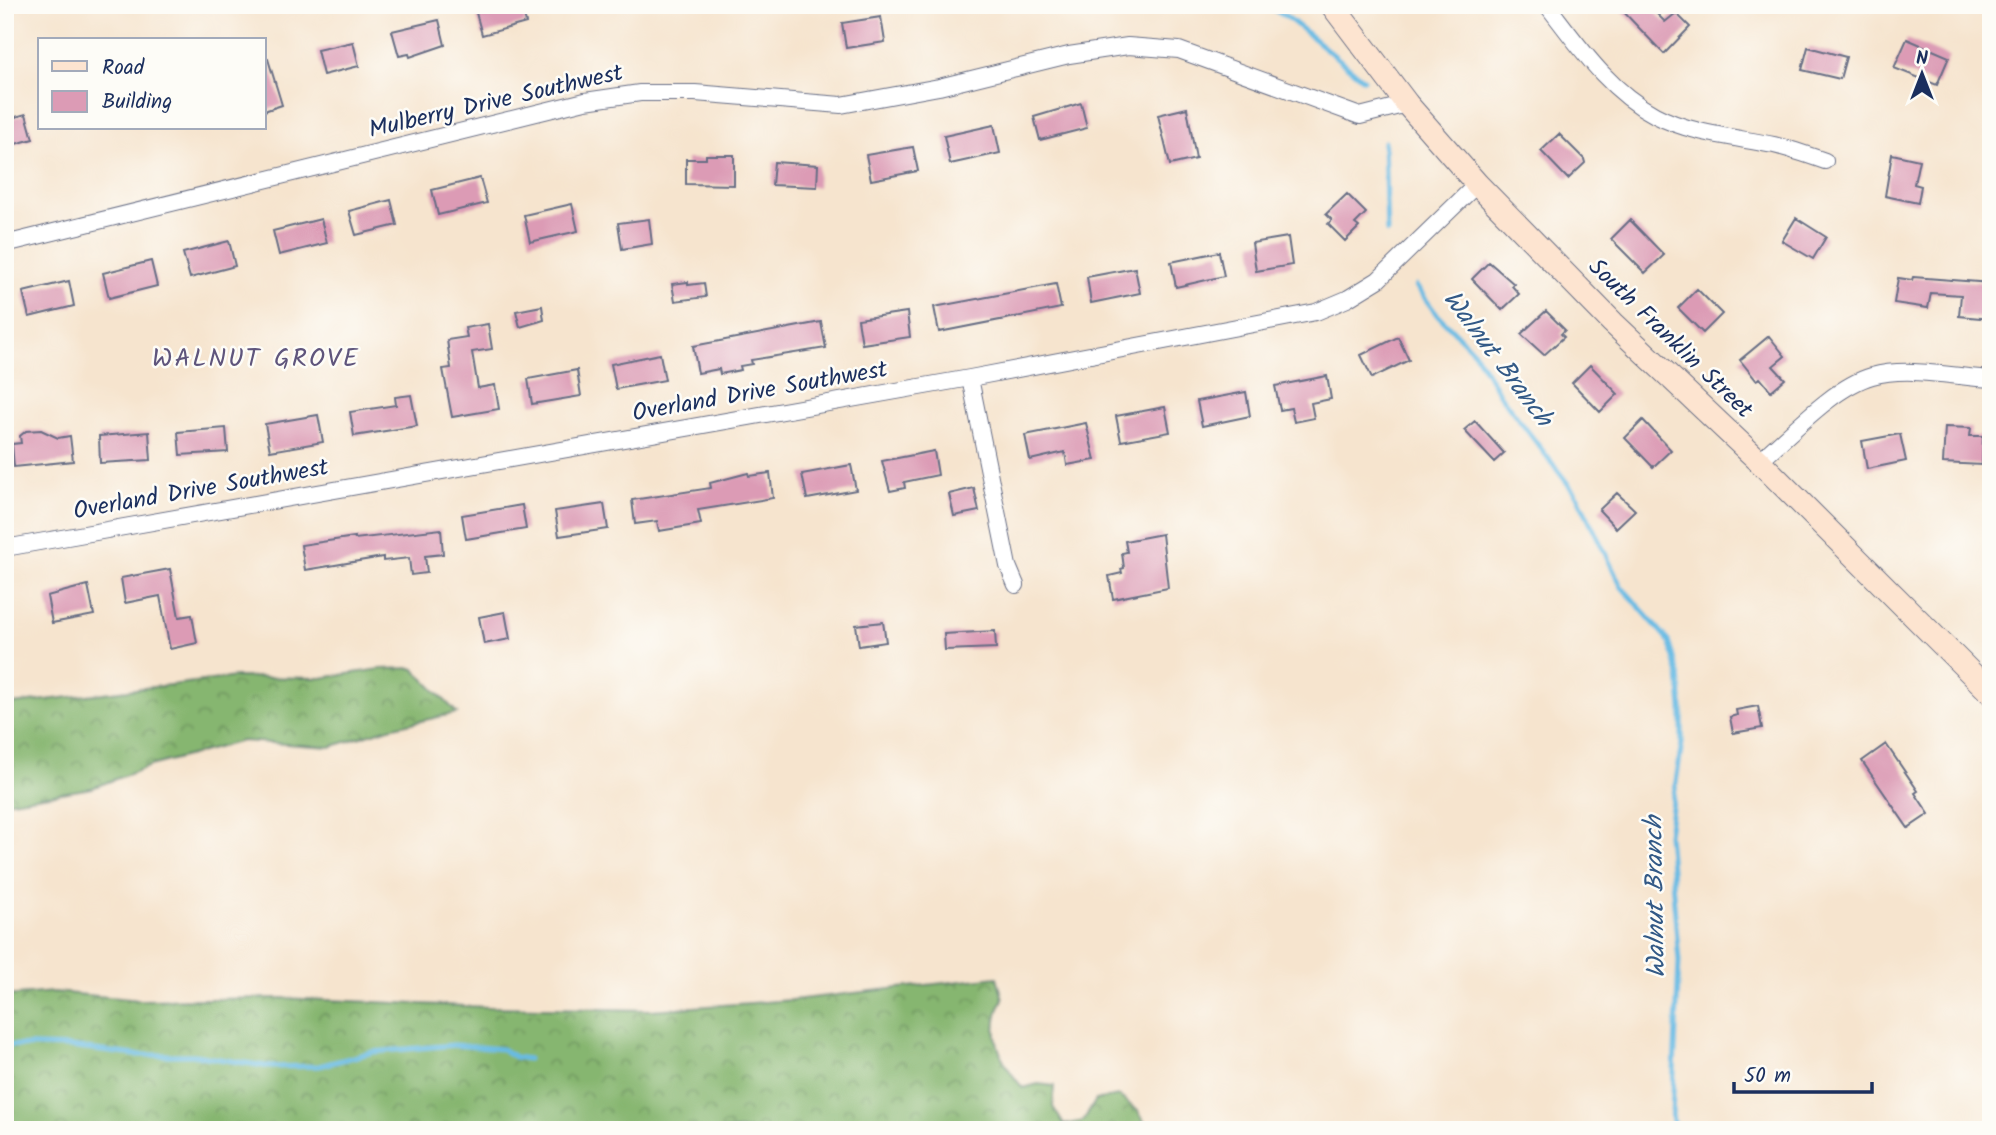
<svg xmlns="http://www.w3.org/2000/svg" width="1996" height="1135" font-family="Kalam,sans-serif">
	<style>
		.forest { fill: url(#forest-crowns); stroke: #507267; stroke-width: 2 }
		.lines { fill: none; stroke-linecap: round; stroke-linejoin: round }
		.stream { stroke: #68bbe4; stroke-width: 5 }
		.building { fill: #dc9bb5 }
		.minor-casing { stroke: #686e85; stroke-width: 18 }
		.secondary-casing { stroke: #686e85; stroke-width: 25 }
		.minor { stroke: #fff; stroke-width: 16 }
		.secondary { stroke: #fde4d0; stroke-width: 23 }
		.labels { text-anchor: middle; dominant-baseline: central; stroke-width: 5; stroke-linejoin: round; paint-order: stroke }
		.street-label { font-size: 24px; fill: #1b2f5e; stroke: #fdfcf7 }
		.neighbourhood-label { font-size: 26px; letter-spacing: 2px; fill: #5f557c; stroke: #fdfcf7 }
		.water-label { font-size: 26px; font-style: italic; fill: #325986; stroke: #fdfcf7 }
	</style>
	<defs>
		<pattern id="forest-crowns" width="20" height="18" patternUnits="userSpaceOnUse" patternTransform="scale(1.75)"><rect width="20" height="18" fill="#86b670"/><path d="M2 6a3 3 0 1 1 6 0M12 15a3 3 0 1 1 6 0" fill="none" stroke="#6d945f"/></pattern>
	</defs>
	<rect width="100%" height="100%" fill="#fdfcf7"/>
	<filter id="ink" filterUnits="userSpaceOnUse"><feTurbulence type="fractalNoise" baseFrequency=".0143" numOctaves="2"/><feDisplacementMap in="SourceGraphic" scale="14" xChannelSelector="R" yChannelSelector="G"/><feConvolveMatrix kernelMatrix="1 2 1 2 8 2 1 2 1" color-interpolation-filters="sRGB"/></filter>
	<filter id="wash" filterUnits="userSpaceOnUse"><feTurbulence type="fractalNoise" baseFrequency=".00686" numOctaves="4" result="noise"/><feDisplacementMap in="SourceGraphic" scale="28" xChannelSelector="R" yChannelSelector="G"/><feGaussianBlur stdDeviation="1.57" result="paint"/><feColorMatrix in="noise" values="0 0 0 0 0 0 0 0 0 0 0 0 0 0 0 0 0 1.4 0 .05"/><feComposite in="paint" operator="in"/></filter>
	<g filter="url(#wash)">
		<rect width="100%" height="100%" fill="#f6e4ce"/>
		<path class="forest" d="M413 668 457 713 389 728 330 747 242 741 150 766 92 788 5 802V705L236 677 321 678 380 669Z
			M997 977 1003 999C986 1031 1000 1062 1023 1088L1038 1084 1054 1086 1053 1107 1064 1125 1083 1121 1096 1100 1119 1096 1138 1111 1149 1130H5V996L54 992 141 1000 281 998 489 1007 651 1010 792 1000Z"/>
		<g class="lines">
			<path class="stream" d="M1265 5 1287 17 1363 79
				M1384 142 1387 232
				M1416 286 1435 312 1474 352 1500 395 1578 497 1621 586 1669 641 1679 675 1682 709V743L1668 834 1679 961 1672 1115 1675 1130
				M5 1045 70 1047 135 1055H194L271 1067 319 1066 373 1052 454 1045 502 1049 515 1057 528 1059"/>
		</g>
		<g id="blocks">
			<path class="building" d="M487 5H521L526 23 482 35 475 9Z
				M1617 5H1648L1665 22 1676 13 1690 27 1664 54Z
				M881 17 885 42 846 48 842 23Z
				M439 20 445 45 410 57 409 54 399 56 392 31Z
				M1907 39 1949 57 1937 85 1894 68Z
				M353 42 359 66 323 75 317 50Z
				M1808 47 1846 57 1840 79 1802 70Z
				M268 59 282 105 264 111V60Z
				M1081 103 1087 128 1040 140 1034 117Z
				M1187 108 1196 159 1170 165 1158 115Z
				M26 114 33 139 5 147V120Z
				M994 125 1000 153 950 164 944 136Z
				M1559 134 1584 159 1585 163 1568 179 1541 151Z
				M913 147 918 171 871 180 866 155Z
				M1892 154 1919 160 1914 184 1921 186 1918 203 1885 196Z
				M706 155H734V185L686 184V159H706Z
				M774 162 818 165 817 187 772 185Z
				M480 178 487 203 438 215 432 190Z
				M1347 194 1366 213 1355 224 1359 227 1345 241 1328 224 1332 220 1326 214Z
				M391 200 397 225 356 235 349 211Z
				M572 204 578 231 530 242 524 215Z
				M1796 218 1826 237 1813 259 1782 241Z
				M321 219 327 243 279 255 273 231Z
				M649 219 652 244 622 249 618 223Z
				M1630 220 1664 255 1645 273 1611 239Z
				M1288 237 1292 265 1256 271 1252 243Z
				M229 241 235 266 190 278 183 253Z
				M1219 252 1224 276 1176 287 1171 262Z
				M151 261 157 286 109 298 103 273Z
				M1489 262 1514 284 1512 286 1519 294 1502 310 1472 279Z
				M1135 268 1140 293 1091 303 1087 277Z
				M1913 277 1991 283V319L1959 316 1961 295 1931 293 1928 308 1894 303 1898 278 1912 280Z
				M69 281 74 306 29 317 23 292Z
				M688 282V285L704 283 706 297 675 301 672 284Z
				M1056 284 1061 308 939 332 934 307Z
				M1697 289 1722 314 1703 333 1678 308Z
				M542 306 544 320 520 327 516 311Z
				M1546 311 1565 330 1561 334 1564 337 1544 355 1521 334Z
				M907 312 910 337 862 344 858 319Z
				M821 322 826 348 751 360 752 364 740 366 741 370 720 374 719 369 698 373 693 346Z
				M488 324 492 349 472 352 478 388 495 385 499 409 452 417 443 369 451 368 447 340 467 337 465 328Z
				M1769 336 1785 356 1773 366 1785 379 1771 391 1760 378 1756 380 1740 360Z
				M1398 337 1409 360 1372 378 1361 355Z
				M660 354 665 380 616 389 611 364Z
				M1590 365 1618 394 1600 412 1572 383Z
				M577 370 581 396 532 404 528 379Z
				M1327 376 1331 399 1311 403 1314 418 1294 422 1291 408 1280 410 1275 386Z
				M1246 392 1250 416 1202 426 1197 401Z
				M411 395 417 426 354 436 350 412 396 405 395 397Z
				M1165 407 1170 432 1121 441 1116 416Z
				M318 415 323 442 270 451 265 424Z
				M1643 420 1671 450 1653 467 1625 438Z
				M1475 421 1504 453 1494 462 1464 430Z
				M1086 423 1095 460 1067 465 1065 452 1030 460 1025 435Z
				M1945 427 1971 428 1970 436H1983L1982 465 1943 463Z
				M226 428 228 452 180 455 178 432Z
				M41 430 58 438 70 436 73 461 14 467 12 444 21 443 20 436 26 431Z
				M149 432 151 460 100 463 99 436Z
				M1900 434 1906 461 1867 469 1862 441Z
				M934 451 938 475 904 482 905 488 890 491 882 461Z
				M851 465 856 490 807 499 802 474Z
				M748 473 749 476 770 473 773 498 698 510 701 524 659 531 657 521 635 524 632 500 711 488 710 483Z
				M974 488 979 511 954 516 949 494Z
				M1617 493 1635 510 1616 528 1599 510Z
				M604 504 608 529 559 536 555 511Z
				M522 505 526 529 466 539 462 515Z
				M441 529 443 554 425 556 427 573 411 575 409 558 383 561V557L305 570 301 545 355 537V539Z
				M1162 534 1168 588 1113 599 1109 576 1122 573 1121 569 1124 568 1122 553 1127 552 1125 541Z
				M170 569 179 617 192 615 197 643 170 649 160 596 125 603 121 578Z
				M88 585 94 615 52 623 47 596Z
				M505 612 510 639 484 644 479 617Z
				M883 622 886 642 859 646 856 625Z
				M995 631 996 648 945 650 944 634Z
				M1758 706 1762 728 1733 733 1730 717 1737 715 1736 710Z
				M1886 744 1918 791 1915 793 1929 814 1908 828 1862 761Z"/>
		</g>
	</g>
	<g filter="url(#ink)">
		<use href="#blocks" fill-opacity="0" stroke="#686e85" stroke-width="2"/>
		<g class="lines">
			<defs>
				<path id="minor" d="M1547 5C1578 45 1609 91 1655 115 1691 134 1734 137 1774 145 1791 149 1808 155 1825 161
					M5 244 585 101 640 93H695L841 105 939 87 1069 55 1128 46 1179 50 1360 116 1407 104
					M970 378 1008 566 1016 585
					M1759 461C1790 435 1833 387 1872 376 1908 366 1954 377 1991 379
					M5 548 970 378 1316 312 1347 299 1378 280 1477 184"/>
				<path id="secondary" d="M1332 5 1407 104 1477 184 1613 323 1759 461 1991 693"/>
			</defs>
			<use href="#minor" class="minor-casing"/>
			<use href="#secondary" class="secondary-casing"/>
			<use href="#minor" class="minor"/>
			<use href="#secondary" class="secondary"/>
		</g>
	</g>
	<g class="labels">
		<g class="street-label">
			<text transform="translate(496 102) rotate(-13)">Mulberry Drive Southwest</text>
			<text transform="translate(1670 339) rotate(44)">South Franklin Street</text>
			<text transform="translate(760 392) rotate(-10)">Overland Drive Southwest</text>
			<text transform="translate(201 490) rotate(-10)">Overland Drive Southwest</text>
		</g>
		<g class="neighbourhood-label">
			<text x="256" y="359">WALNUT GROVE</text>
		</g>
		<g class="water-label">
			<text transform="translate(1497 359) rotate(53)">Walnut Branch</text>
			<text transform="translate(1656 897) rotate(-91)">Walnut Branch</text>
		</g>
	</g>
	<rect width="1996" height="1135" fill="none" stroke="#fdfcf7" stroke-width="28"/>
	<rect x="38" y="38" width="228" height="91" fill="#fdfcf7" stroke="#a3aaba" stroke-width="2"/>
	<rect x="52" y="61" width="35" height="10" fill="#fde4d0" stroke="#a3aaba" stroke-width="2"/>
	<text x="102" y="74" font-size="21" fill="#1b2f5e">Road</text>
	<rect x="52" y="91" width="35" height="21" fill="#dc9bb5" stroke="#a3aaba" stroke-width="2"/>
	<text x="102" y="108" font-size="21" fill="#1b2f5e">Building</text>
	<g transform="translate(1922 74)" stroke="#fdfcf7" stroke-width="5" paint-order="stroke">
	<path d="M0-5L12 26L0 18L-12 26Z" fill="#1b2f5e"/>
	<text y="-10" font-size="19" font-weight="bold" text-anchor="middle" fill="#1b2f5e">N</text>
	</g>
	<path d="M1734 1082v10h138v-10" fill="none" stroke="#1b2f5e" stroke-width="3.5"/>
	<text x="1744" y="1082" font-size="21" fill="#1b2f5e" stroke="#fdfcf7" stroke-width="5" paint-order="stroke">50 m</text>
</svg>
